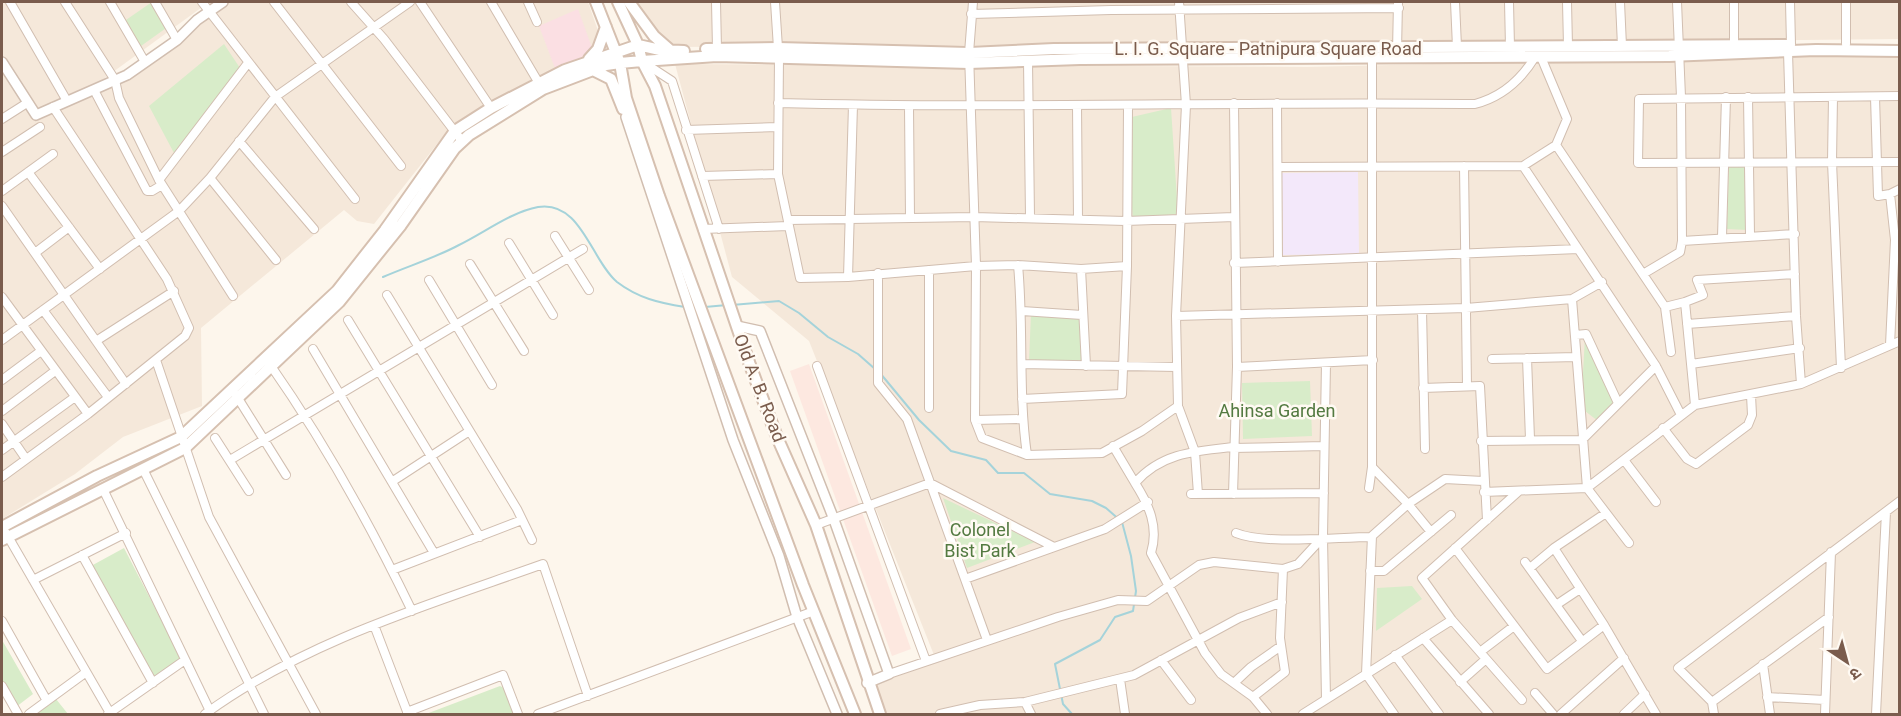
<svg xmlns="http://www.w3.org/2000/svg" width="1901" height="716" font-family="Roboto,'Noto Sans Devanagari',sans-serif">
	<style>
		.residential { fill: #f5e8da }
		.commercial { fill: #fde8e0 }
		.education { fill: #f3e8fa }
		.medical { fill: #fbdfe3 }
		.green { fill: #d8ecc9 }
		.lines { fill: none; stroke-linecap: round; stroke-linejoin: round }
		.stream { stroke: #a5d3da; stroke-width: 2 }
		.minor-casing { stroke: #d1beb0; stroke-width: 10 }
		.tertiary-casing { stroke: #d1beb0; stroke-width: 12 }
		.secondary-casing { stroke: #d6c0b0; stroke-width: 14 }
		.minor { stroke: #fff; stroke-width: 8 }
		.tertiary { stroke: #fff; stroke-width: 9 }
		.secondary { stroke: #fff; stroke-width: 10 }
		.labels { text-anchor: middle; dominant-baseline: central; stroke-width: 5; stroke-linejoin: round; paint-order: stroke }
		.street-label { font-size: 18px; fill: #7a5c4d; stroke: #fffaf3 }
		.park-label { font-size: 18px; fill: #537a41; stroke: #fffaf3 }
	</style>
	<rect width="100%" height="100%" fill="#fdf6ec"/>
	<path class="residential" d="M2 2H209L91 88 128 71 221 2H588L604 48 543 76 449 129 374 224 357 221 344 210 201 328 202 406 123 437 75 474 2 519Z
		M622 2H1899L1900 39 1540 43 668 47Z
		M1899 53V714H884L868 678 934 655 809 341 732 277 675 64 1307 67Z"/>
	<path class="commercial" d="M809 364 911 649 892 656 790 371Z"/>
	<path class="education" d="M1358 172 1359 254 1283 255 1282 173Z"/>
	<path class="medical" d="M578 9 595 56 556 71 539 26Z"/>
	<path class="green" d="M152 2 169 26 141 46 123 22Z
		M224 44 240 68 174 153 149 106Z
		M1171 108 1178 214 1133 218 1123 119Z
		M1729 165H1749L1748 230 1727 229Z
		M1031 313 1083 315 1082 363 1029 361Z
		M1585 337 1615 402 1598 421 1581 408Z
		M1310 381 1312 436 1243 439 1242 383Z
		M943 498 1035 542 967 568Z
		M124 548 182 660 152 679 91 566Z
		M1412 586 1422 599 1376 631 1377 588Z
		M2 640 33 694 12 710 2 692Z
		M500 686 504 688 514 714H426Z
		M56 699 68 714H33Z"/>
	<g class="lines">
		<path class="stream" d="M383 277C408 266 435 258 459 245 484 233 511 212 538 207 581 200 591 260 617 282 638 298 659 303 685 307
			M732 305 779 301 799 313 828 337 858 354 875 369
			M705 307 727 305
			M880 373 919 420 951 451 986 460 998 473H1024L1050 494 1092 501 1106 508 1122 522 1131 556 1136 591 1133 611 1115 617 1100 640 1055 664 1063 704 1072 714"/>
		<defs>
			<path id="minor" d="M10 2 67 101
				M65 2 115 80 119 98 159 180 233 296
				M110 2 145 62
				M155 2 177 40
				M202 2 355 199
				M274 2 401 166
				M351 2 384 39 462 141
				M420 2 491 108
				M491 2 540 85
				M528 2 537 22
				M716 2 717 49
				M775 2 778 48
				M973 2 969 53 976 266 975 420 982 438 1027 455 1102 453 1142 431 1178 406
				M1179 2 1186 105 1176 316 1178 406 1195 452 1198 494
				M1455 2 1457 47
				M1509 2 1510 47
				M1567 2 1568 46
				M1620 2 1622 46
				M1790 2 1791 45
				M971 14 1111 10 1399 8
				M1846 44V2
				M1734 45V2
				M1397 51 1398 2
				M1372 52V467L1408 504 1431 532
				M1788 52 1796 316 1801 384
				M779 57 778 174 800 278 848 277 976 266 1018 265 1081 269 1127 266
				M1028 61 1030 217
				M643 62 672 81 719 229
				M94 90 147 191H152L162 185
				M1900 96 1639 99 1638 163 1900 162
				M1748 97 1750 235
				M1833 97 1832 162 1841 368
				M1875 97 1878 196 1890 194 1900 189
				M778 103C1010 109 1242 101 1475 104 1502 97 1521 80 1535 57
				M1277 103 1278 262
				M1077 105 1078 219
				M909 107 910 218
				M2 119 27 103
				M686 130 777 127
				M239 141 314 229
				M1556 145 1665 307 1671 352
				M2 152 40 127
				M1464 166 1467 386
				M1523 166 1656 366 1681 415
				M1278 167 1523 166 1556 145 1567 119 1541 57
				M28 172 100 269
				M702 176 778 174
				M210 178 276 260
				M159 180 248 63
				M2 191 53 154
				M2 206 126 384
				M788 220 974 217 1126 221 1234 217
				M703 229 788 226
				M555 236 589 290
				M1722 237 1726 97
				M1682 241 1795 234
				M509 243 553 315
				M35 253 69 227
				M1234 263 1578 249
				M470 264 524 351
				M1018 265C1024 328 1018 392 1027 455
				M1081 269 1086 366
				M929 270V408
				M878 273V383L907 419 987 640
				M1643 274 1680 252 1682 241 1681 97 1677 2
				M848 277 853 105
				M429 280 492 385
				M387 295 517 509 532 540
				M2 297 88 414
				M1572 299 1587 488 1629 543
				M1665 307 1685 302
				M43 310 108 397
				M1422 310 1425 449
				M1022 311 1082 315
				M1176 316 1466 308 1572 299 1602 282
				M348 320 480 537
				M1687 324 1796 316
				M1576 335 1586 334 1618 403
				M2 340 179 211 210 178 275 97 410 2
				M96 341 174 291
				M1890 345 1895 240 1890 194
				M313 349 434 553
				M1527 358 1530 439
				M1492 359 1576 357
				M156 360 209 517 316 714
				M269 363C323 440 371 526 412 611
				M1022 364 1176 367
				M1691 364 1800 348
				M817 366 926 661
				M1237 367 1373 360
				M2 380 41 351
				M1423 388 1480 386 1487 520
				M236 395 286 475
				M1022 399 1122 394 1127 266 1128 106
				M1695 405 1685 302 1703 295 1697 280 1795 274
				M2 411 55 371
				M975 420 1022 419
				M2 424 26 459
				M1663 428 1687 459 1696 464 1748 425 1752 415 1751 395
				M215 438 249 491
				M1481 441 1582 440 1656 366
				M1113 446 1135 483
				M1233 447C1195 451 1161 453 1135 483 1149 505 1159 527 1151 553L1205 653 1221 674 1253 697 1267 714
				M1233 448 1324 446
				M2 450 75 397
				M230 460 583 249
				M1624 460 1656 502
				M143 469 264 714
				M2 477 88 414 185 336 189 328 167 279 53 107
				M393 481 468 432
				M1369 488 1372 467
				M103 489 210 711
				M1519 491 1422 578 1452 620 1522 700
				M1484 492 1587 488 1695 405 1801 384 1900 341
				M1191 494 1324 493
				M1233 494 1237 367 1234 103
				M1606 513 1554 548 1604 625 1656 714
				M816 525 930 483 1054 547
				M6 533 110 713
				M1236 533C1265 545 1337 537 1372 537
				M1455 548 1547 669 1604 625
				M82 555 153 683
				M1525 562 1582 641
				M1530 568 1554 548
				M392 570 522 520
				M1370 571H1384L1451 515
				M965 579 1105 529 1148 502
				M33 580 126 533
				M1556 605 1580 589
				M2 621 47 701
				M374 625 408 714
				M1423 638 1489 714
				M1480 652 1514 626
				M1395 655 1439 714
				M1161 660 1191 700
				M1763 664 1770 714
				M889 674 1058 617 1118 600 1147 601 1199 565 1214 562 1283 569 1298 564 1323 537
				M1120 679 1125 714
				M1460 682 1486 659
				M1234 683 1251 667 1281 646
				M2 686 18 714
				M1535 693 1553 714
				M1253 697 1285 672 1280 638 1283 569
				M1767 697 1825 700
				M1326 699 1323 537 1326 363
				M1025 702 1031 714
				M1712 702 1829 617
				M407 712 503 675 518 714
				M29 714 85 673
				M108 714 185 660
				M205 714C305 641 428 605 543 564L588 696
				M538 714 814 611
				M940 714 980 705 1025 702 1134 675 1239 618 1282 602
				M1303 714 1452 620
				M1394 714 1366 674 1372 536 1408 504 1445 479 1483 481
				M1561 714 1624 658
				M1624 714 1645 694
				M1714 714 1712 702 1678 668 1900 501
				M1825 714 1831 552
				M1876 714 1886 512"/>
			<path id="tertiary" d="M2 62 36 115 127 75 177 40 197 20 223 2
				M626 117 733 440 779 556 797 617 837 714
				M737 326 760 331 833 517 889 674 867 683"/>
			<path id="secondary" d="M618 2 638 45 660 50 684 51
				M629 2 654 36 670 50
				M706 49 778 48 969 53 1054 49 1788 45
				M589 59 598 49 606 27
				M593 70 611 79 623 109
				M2 527 97 476 181 437 337 291 385 230 455 131 491 108 565 70 638 45 642 61 620 63 596 2
				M2 540 185 448 339 302 401 225 455 148 469 135 543 89 606 65 620 63 626 98 659 196 803 585 855 714
				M880 714 816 525 777 437 750 365 655 86 642 61 717 56 969 63 1080 59 1669 56 1816 50 1900 51"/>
		</defs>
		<use href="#minor" class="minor-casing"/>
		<use href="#tertiary" class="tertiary-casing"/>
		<use href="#secondary" class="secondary-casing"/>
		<use href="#minor" class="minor"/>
		<use href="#tertiary" class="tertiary"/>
		<use href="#secondary" class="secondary"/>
	</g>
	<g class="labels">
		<g class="street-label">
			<text x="1268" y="48">L. I. G. Square - Patnipura Square Road</text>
			<text transform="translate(760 388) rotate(69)">Old A. B. Road</text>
		</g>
		<g class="park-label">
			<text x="1277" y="410">Ahinsa Garden</text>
			<text x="980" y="529">Colonel<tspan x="980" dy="21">Bist Park</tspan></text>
		</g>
	</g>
	<rect width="1901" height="716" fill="none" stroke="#7a5c4d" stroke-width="6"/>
	<g transform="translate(1847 662) rotate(144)" stroke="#fffaf3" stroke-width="4.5" paint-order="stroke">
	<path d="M0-4.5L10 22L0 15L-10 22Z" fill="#7a5c4d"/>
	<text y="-9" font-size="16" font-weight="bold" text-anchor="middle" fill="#7a5c4d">उ</text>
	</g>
</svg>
